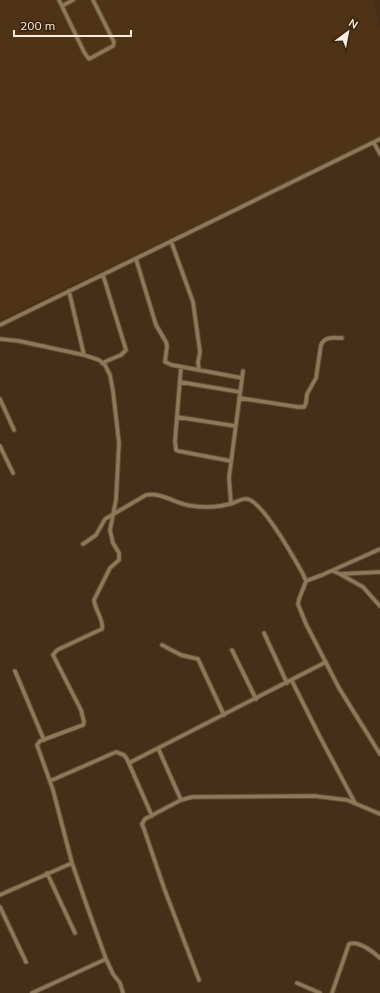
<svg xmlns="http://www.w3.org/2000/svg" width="380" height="993" font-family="Mulish,sans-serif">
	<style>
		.built { fill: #4f3316 }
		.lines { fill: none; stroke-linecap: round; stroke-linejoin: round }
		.minor-casing { stroke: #634c38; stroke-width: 5.5 }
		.minor { stroke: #8d7958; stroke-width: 3.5 }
	</style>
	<rect width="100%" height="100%" fill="#462e18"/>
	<path class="built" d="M0 0H374L380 28V137L0 320Z"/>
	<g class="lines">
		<defs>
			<path id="minor" d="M59 0 84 52 89 59 113 46 114 42 93 0
				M62 6 73 0
				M374 143 380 154
				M171 241 193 302 200 352 198 362 199 370
				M136 259 156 325 166 342 167 346 165 362 172 365 242 378
				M69 291 84 355
				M0 325 380 139
				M0 339 19 341 84 355 99 360 105 365 110 375 113 391 119 443 116 500 110 530 113 543 119 553V560L110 568 94 600C95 610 104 620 102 629L57 650 53 655 81 710 84 722 83 725 40 741 37 745 53 790 72 863 88 909 106 959 113 974 120 983 123 993
				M102 363 121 355 126 350 103 275
				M181 367 175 441 176 450 178 451 231 461
				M180 382 240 392
				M239 398 298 407H304L306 403 307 394 316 378 321 345C325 336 333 338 342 338
				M0 399 14 430
				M177 417 235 426
				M0 446 13 473
				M231 504 229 478 243 371
				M83 544 96 535 105 519 146 495C163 492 177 505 193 506 206 508 220 507 233 503 237 502 242 498 247 499 263 501 295 560 303 574L306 581 305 584 299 599 298 604 306 624 339 688 380 754
				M333 571 340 574 380 572
				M340 574 363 587 380 606
				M306 581 322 575 380 549
				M264 633 287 683
				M162 645 181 655 198 659 224 715
				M232 650 256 699
				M15 671 44 740
				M292 681 320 737 355 803
				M158 748 181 800
				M129 763 326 662
				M50 781 116 752 124 755 127 759 152 816
				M47 873 75 933
				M0 895 72 863
				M0 907 26 962
				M199 980 164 888 144 829 142 824 145 819 181 800 192 797 314 796 347 800 380 814
				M297 983 320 993
				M32 993 106 959
				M332 993 349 944C359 940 373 952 380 958"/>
		</defs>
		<use href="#minor" class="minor-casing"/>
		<use href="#minor" class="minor"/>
	</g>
	<g transform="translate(348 32) rotate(32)" stroke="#3b240e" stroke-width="3" paint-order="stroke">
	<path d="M0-3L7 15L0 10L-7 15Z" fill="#fbecde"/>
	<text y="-6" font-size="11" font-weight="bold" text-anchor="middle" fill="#fbecde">N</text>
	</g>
	<path d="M14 30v6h117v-6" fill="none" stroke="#fbecde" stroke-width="2"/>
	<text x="20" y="30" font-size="12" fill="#fbecde" stroke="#3b240e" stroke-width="3" paint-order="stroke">200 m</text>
</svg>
